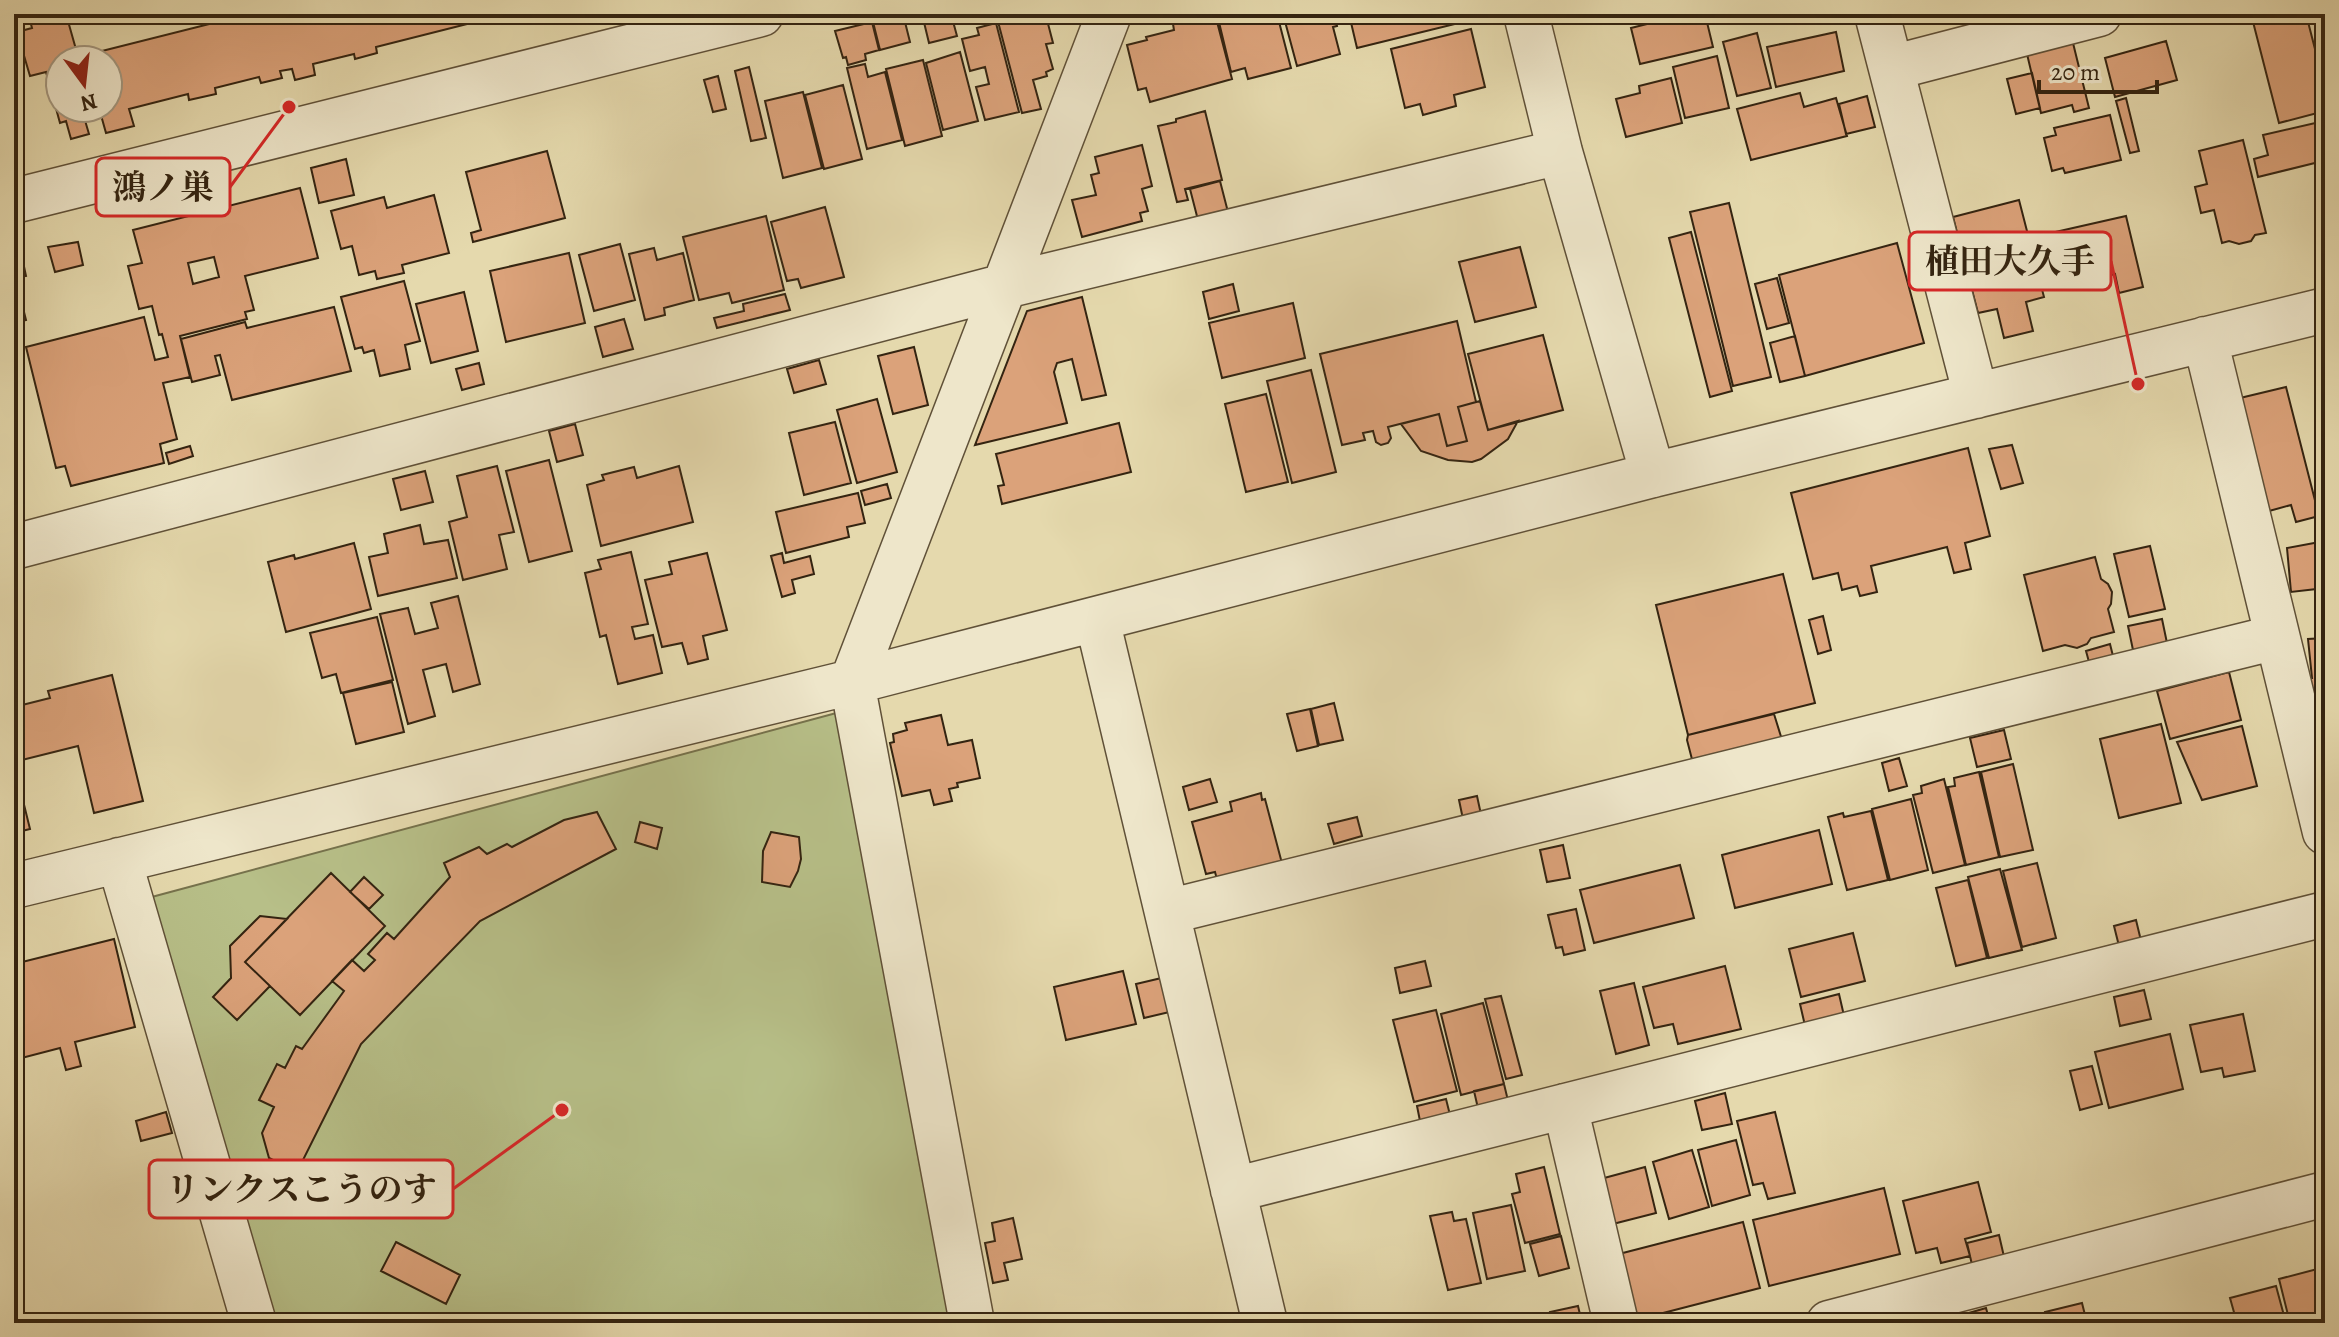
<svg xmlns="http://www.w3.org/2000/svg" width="2339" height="1337" font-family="Alegreya,'Noto Serif JP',serif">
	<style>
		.green { fill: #b7bf88; stroke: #76724c; stroke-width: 2 }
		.building { fill: #dba27a; stroke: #342411; stroke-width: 2; fill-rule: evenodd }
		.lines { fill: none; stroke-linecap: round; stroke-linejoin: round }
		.minor-casing { stroke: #605138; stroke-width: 47 }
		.minor { stroke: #eee6ca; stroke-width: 44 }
		.leader { fill: none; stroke: #d62828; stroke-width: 3 }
		.callout-dot { fill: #d62828; stroke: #eee6ca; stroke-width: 3 }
		.callout { fill: #eee6ca; stroke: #d62828; stroke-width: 3 }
		.callout-label { font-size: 34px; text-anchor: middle; font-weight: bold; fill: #342411 }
	</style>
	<rect width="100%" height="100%" fill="#e5d9ad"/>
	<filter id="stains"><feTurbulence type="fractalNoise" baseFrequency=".0025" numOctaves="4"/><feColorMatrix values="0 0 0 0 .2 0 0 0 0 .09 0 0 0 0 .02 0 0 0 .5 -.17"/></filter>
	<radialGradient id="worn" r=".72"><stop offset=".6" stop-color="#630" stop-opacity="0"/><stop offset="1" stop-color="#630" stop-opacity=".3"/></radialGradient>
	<path class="green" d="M840 712 955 1323H271L148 898Z"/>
	<path class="building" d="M38 14H66L79 60H60V108H92L94 114 84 117 89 134 71 139 66 121 60 123 46 72 30 76 17 32 32 28 29 17Z
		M249 14H473L475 22 376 47 377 53 355 59 354 54 313 64 315 75 295 80 292 69 280 71 282 78 261 83 259 77 215 88 216 94 189 100 188 94 129 109 134 126 106 133 99 108H108V60H87L86 55Z
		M903 14 910 42 880 50 873 22Z
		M922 14H951L957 36 929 43Z
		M996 14H1052L1046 16 1053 43 1046 44 1053 69 1046 72 1047 76 1033 80 1041 109 1022 113Z
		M1215 14 1232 79 1150 102 1146 88 1138 90 1127 45 1147 40 1146 37 1174 30 1173 24Z
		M1217 14H1234L1235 19 1259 14H1277L1291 68 1248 79 1245 68 1231 72Z
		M1283 14H1334L1337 26 1333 27 1340 54 1297 66Z
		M1349 14H1462L1463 22 1357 48Z
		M1687 14H1705L1713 47 1640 64 1631 28Z
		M2251 14H2306L2325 88V111L2279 123Z
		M872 22 879 50 865 54 866 60 848 65 846 57 843 58 835 31Z
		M996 23 1019 112 985 120 976 87 989 84 985 67 970 71 962 39 979 35 977 28Z
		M1471 29 1485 87 1454 95 1456 106 1423 115 1420 104 1405 108 1391 49Z
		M1836 32 1844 71 1776 87 1767 47Z
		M1757 33 1771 88 1737 96 1723 42Z
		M2166 41 2177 80 2115 97 2105 58Z
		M2073 43 2089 108 2074 112 2072 105 2041 113 2027 54Z
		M960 52 978 121 943 130 926 63Z
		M1717 56 1729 108 1685 118 1673 67Z
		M923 60 942 136 905 146 886 69Z
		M865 64 868 77 885 72 902 140 867 149 847 68Z
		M749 67 766 138 751 141 735 71Z
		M2032 73 2040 108 2016 114 2007 79Z
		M718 76 726 109 713 112 704 80Z
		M1671 78 1682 123 1626 137 1616 99 1640 93 1639 86Z
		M843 85 862 159 824 169 805 95Z
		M803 92 822 168 783 178 765 101Z
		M1800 93 1804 107 1836 98 1847 136 1751 160 1737 109Z
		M1867 96 1875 127 1846 134 1839 104Z
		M2126 98 2139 151 2130 153 2116 101Z
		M1205 111 1222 180 1185 189 1188 200 1177 202 1158 126 1176 122V119Z
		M2110 115 2121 160 2065 173 2063 168 2052 171 2044 138 2056 135 2054 128Z
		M2324 121 2325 149 2321 150 2323 161 2258 177 2254 159 2268 155 2263 135Z
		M2243 140 2266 233 2255 235 2251 241 2239 244 2229 241 2222 243 2214 210 2201 213 2195 187 2207 184 2199 151Z
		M1142 145 1152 186 1142 189 1148 211 1140 213 1142 221 1082 237 1072 200 1096 195 1091 175 1099 173 1095 157Z
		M547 151 565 218 473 242 471 233 481 230 466 172Z
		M346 159 354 195 319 203 311 168Z
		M1220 181 1229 216 1199 224 1190 189Z
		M300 188 318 258 245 276 254 310 245 312 247 319 180 336 190 377 163 383 177 439 160 444 164 463 71 486 65 466 56 468 26 347 144 317 155 360 168 357 162 334 159 335 152 306 139 309 128 266 142 263 133 230ZM214 257 219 277 193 284 188 263Z
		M434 195 449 253 402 265 404 273 377 279 375 271 359 275 352 246 341 249 331 211 384 197 387 208Z
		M2019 200 2044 297 2026 302 2033 331 2004 338 1997 309 1978 313 1953 217Z
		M1729 203 1771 377 1733 386 1690 212Z
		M825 207 844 277 801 288 798 279 787 281 771 222Z
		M766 216 784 290 732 303 729 293 699 300 683 237Z
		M2126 216 2143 287 2119 293 2115 274 2055 289 2042 235Z
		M1691 232 1732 391 1710 397 1669 238Z
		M78 242 83 265 55 272 48 247Z
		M19 243 26 276 14 278V244Z
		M1897 243 1924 343 1805 376 1779 275Z
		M620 244 635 300 594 311 579 255Z
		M1520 247 1536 307 1475 322 1459 262Z
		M654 248 657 260 683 253 694 300 664 308 665 315 645 320 629 254Z
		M569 253 585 323 506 342 490 271Z
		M1777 278 1789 323 1767 329 1755 284Z
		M404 281 420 341 405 345 410 369 380 376 374 350 364 353 362 347 355 349 341 297Z
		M1233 284 1239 311 1209 319 1203 292Z
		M19 292 26 320 14 323V293Z
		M464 292 478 351 431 363 416 304Z
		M785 294 790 310 717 328 714 318 744 311 743 304Z
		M1082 297 1106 395 1082 400 1072 359 1057 363 1054 372 1067 423 975 445 1027 311Z
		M1293 303 1305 358 1222 378 1209 323Z
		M334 307 351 371 232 400 220 355 215 356 220 375 192 382 181 339 245 322 247 328Z
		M624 319 633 349 603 357 595 327Z
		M1457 321 1476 402 1458 407 1467 441 1447 446 1439 414 1388 427 1391 438 1388 443 1381 445 1376 442 1373 431 1363 433 1365 440 1342 445 1320 354Z
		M1543 335 1563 410 1488 430 1468 354Z
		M1795 336 1805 376 1780 382 1770 343Z
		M914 347 928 405 893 414 878 356Z
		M819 360 826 384 794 393 787 369Z
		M479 363 484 384 462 390 456 369Z
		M1311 370 1336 472 1292 483 1267 381Z
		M2286 387 2319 516 2296 522 2291 505 2269 511 2240 398Z
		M1266 394 1288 482 1246 492 1225 404Z
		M877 399 897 472 857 483 837 410Z
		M1480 401 1488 430 1518 421 1508 439 1481 459 1472 462 1448 460 1421 451 1401 424 1439 414 1447 446 1467 441 1458 407Z
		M835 422 851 483 804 495 789 433Z
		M1119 423 1131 472 1002 504 998 486 1004 485 996 454Z
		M575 424 583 455 557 462 549 431Z
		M2012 445 2023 483 2001 489 1989 449Z
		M190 446 193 456 169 464 166 453Z
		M1968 448 1990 536 1965 543 1971 569 1954 573 1947 547 1871 566 1877 592 1860 596 1857 586 1842 590 1838 573 1813 579 1791 493Z
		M549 460 572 551 529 562 506 471Z
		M497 466 514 532 499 535 507 569 463 580 449 522 467 517 457 476Z
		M679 466 693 522 601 546 587 485 604 480 602 475 634 467 637 478Z
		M425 471 433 502 401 510 393 479Z
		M887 484 891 498 865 505 861 491Z
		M858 493 865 523 847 527 849 537 786 553 776 512Z
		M420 525 424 544 448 540 457 578 378 596 369 557 388 553 384 534Z
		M2325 541V588L2291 592 2287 548Z
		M354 543 371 609 286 632 268 562 294 555 295 559Z
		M2150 546 2165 609 2129 617 2114 554Z
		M631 552 648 624 632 627 635 639 653 635 662 673 618 684 606 635 600 637 585 573 601 569 598 560Z
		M707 553 727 630 703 636 708 659 688 664 682 643 662 647 645 580 672 574 669 562Z
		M782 553 784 563 810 556 814 574 792 580 795 593 782 597 771 556Z
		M2095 557 2101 579 2108 584 2112 592 2111 604 2108 609 2114 632 2091 638 2087 644 2077 648 2065 645 2043 651 2024 575Z
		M1783 574 1815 703 1688 735 1656 605Z
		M458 596 480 684 453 692 446 664 423 670 435 716 408 724 380 614 408 608 415 634 438 628 431 603Z
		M1823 616 1831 650 1818 654 1809 620Z
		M377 617 393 680 341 693 336 674 322 678 310 633Z
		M2162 619 2167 643 2133 650 2128 626Z
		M2325 638V693H2315V690H2310L2308 678H2312L2308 639Z
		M2110 644 2113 656 2089 662 2086 651Z
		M2229 672 2241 720 2170 739 2157 691Z
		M112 675 143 801 94 813 78 746 14 762V707L50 698 48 691Z
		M392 682 404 732 356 744 343 693Z
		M1334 703 1343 740 1319 745 1311 709Z
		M1310 709 1318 746 1297 751 1287 714Z
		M1774 714 1783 743 1694 767 1687 740 1688 735Z
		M941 715 948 745 972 740 980 778 957 783 958 787 949 789 952 801 934 805 930 790 902 796 890 743 894 742 893 734 907 730 905 723Z
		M2161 724 2181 803 2119 818 2100 739Z
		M2242 726 2257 786 2202 800 2177 742Z
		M2004 730 2011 759 1977 767 1970 738Z
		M1899 758 1907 786 1889 791 1882 763Z
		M14 764 30 829 14 833Z
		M2013 764 2033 850 2000 857 1981 772Z
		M1979 772 1999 857 1966 865 1948 787 1955 786 1954 778Z
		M1210 779 1217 802 1189 810 1183 787Z
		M1944 779 1965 865 1933 873 1913 795 1922 793 1921 786Z
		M1261 793 1262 800 1265 799 1284 871 1219 887 1215 872 1206 874 1192 822 1232 811 1230 802Z
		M1477 796 1482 819 1464 824 1459 800Z
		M1911 799 1928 870 1890 880 1872 809Z
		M1871 811 1888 880 1847 890 1828 817 1843 813 1844 817Z
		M597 812 616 849 480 921 361 1044 297 1172 269 1158 262 1133 274 1107 259 1100 277 1064 285 1068 296 1046 302 1049 344 991 332 981 352 960 364 971 375 960 368 954 387 933 394 939 450 877 444 863 479 847 487 854 507 844 512 847 564 820Z
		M1357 817 1362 836 1334 844 1328 824Z
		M640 822 662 828 657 849 635 842Z
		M1819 830 1832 884 1735 908 1722 855Z
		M771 832 799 837 801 859 798 871 790 887 762 882 763 851Z
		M1563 845 1570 878 1547 882 1540 850Z
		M2037 863 2056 938 2022 947 2003 871Z
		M1680 865 1694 918 1594 943 1580 890Z
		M2000 869 2022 950 1989 958 1968 877Z
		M331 873 385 926 300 1015 245 962Z
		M364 877 383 895 369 909 350 892Z
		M1968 880 1987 958 1956 966 1936 888Z
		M1576 909 1585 950 1564 955 1562 947 1556 948 1548 915Z
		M260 916 287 919 245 962 270 986 237 1020 213 997 231 978 230 946Z
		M2136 920 2143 949 2121 954 2114 926Z
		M1853 933 1865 981 1801 997 1789 949Z
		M114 939 135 1027 75 1042 81 1066 66 1070 60 1048 14 1060V964Z
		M1425 961 1431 986 1400 993 1395 968Z
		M1725 966 1741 1029 1678 1044 1673 1024 1654 1028 1643 987Z
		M1123 971 1136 1024 1066 1040 1054 987Z
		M1170 976 1178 1010 1144 1018 1136 984Z
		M1634 983 1649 1045 1616 1054 1600 991Z
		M2144 990 2151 1019 2120 1026 2114 997Z
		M1839 994 1845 1020 1806 1030 1800 1004Z
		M1501 996 1522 1075 1506 1079 1485 999Z
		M1483 1003 1504 1084 1461 1095 1441 1014Z
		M1436 1010 1457 1091 1414 1102 1393 1020Z
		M2243 1014 2255 1071 2224 1077 2222 1068 2201 1072 2190 1025Z
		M2170 1034 2183 1089 2109 1108 2095 1052Z
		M2092 1066 2102 1104 2080 1110 2070 1071Z
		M1504 1084 1510 1109 1480 1117 1474 1091Z
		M1725 1093 1732 1124 1702 1130 1695 1101Z
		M1446 1099 1451 1119 1421 1126 1417 1106Z
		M166 1112 172 1133 141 1141 136 1121Z
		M1775 1112 1795 1193 1768 1199 1763 1183 1753 1185 1737 1121Z
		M1736 1140 1750 1195 1712 1206 1698 1150Z
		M1692 1150 1709 1207 1669 1219 1653 1162Z
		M1544 1167 1560 1234 1525 1243 1512 1194 1520 1192 1516 1174Z
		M1645 1167 1656 1213 1605 1226 1593 1181Z
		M1978 1182 1991 1232 1965 1239 1970 1256 1941 1263 1937 1248 1916 1253 1903 1201Z
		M1884 1188 1900 1254 1769 1286 1753 1220Z
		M1511 1205 1525 1271 1487 1279 1473 1213Z
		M1452 1212 1454 1221 1466 1219 1481 1283 1448 1290 1430 1216Z
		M1013 1218 1022 1259 1004 1263 1008 1280 993 1283 985 1243 995 1241 992 1223Z
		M1743 1222 1760 1288 1632 1321 1615 1255Z
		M20 1231 23 1244 14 1246V1232Z
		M1999 1235 2005 1261 1973 1269 1967 1243Z
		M1561 1236 1569 1268 1539 1276 1530 1244Z
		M396 1242 460 1275 446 1304 381 1271Z
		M2325 1267V1323H2290L2279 1279Z
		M2276 1286 2286 1323H2237L2230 1298Z
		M2082 1303 2087 1323H2047L2045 1312Z
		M1578 1306 1582 1323H1552L1550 1312Z
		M1986 1308 1990 1323H1956L1955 1317Z"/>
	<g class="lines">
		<defs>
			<path id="minor" d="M1526 14 1560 152 1653 475
				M1877 14 1976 396
				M1891 68 2099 14
				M14 201 761 14
				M2205 339 2325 832
				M14 547 1005 286 1560 152
				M1097 619 1265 1323
				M119 860 254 1323
				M14 886 852 682 1653 475 2325 310
				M1167 912 2277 637
				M1565 1106 1616 1323
				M1233 1190 2325 914
				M972 1323 852 682 1109 14
				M1829 1323 2325 1194"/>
		</defs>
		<use href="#minor" class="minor-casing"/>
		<use href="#minor" class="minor"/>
	</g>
	<path class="leader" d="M289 107L230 187M2138 384L2111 261M562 1110L453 1189"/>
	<g class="callout-dot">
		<circle cx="289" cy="107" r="8"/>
		<circle cx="2138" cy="384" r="8"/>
		<circle cx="562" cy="1110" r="8"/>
	</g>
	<g class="callout">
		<rect x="96" y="158" width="134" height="58" rx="8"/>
		<rect x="1909" y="232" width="202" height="58" rx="8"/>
		<rect x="149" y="1160" width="304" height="58" rx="8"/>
	</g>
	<g class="callout-label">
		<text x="163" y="199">鴻ノ巣</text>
		<text x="2010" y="273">植田大久手</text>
		<text x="301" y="1201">リンクスこうのす</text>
	</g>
	<rect width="2339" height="1337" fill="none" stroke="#e5d9ad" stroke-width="48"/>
	<rect x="16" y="16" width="2307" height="1305" fill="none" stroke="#342411" stroke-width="4"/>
	<rect x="24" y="24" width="2291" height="1289" fill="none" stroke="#342411" stroke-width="2"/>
	<g transform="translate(84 84) rotate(165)"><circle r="38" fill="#eee6ca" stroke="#a49880" stroke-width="2"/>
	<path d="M0-6L14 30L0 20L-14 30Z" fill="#8f2418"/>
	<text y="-12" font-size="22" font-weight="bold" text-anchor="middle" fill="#342411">N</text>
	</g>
	<path d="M2039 80v12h118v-12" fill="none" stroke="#342411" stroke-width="4"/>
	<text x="2051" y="80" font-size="24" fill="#342411" stroke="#eee6ca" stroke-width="6" paint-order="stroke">20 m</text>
	<rect width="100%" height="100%" filter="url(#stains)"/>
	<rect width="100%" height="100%" fill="url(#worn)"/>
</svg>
